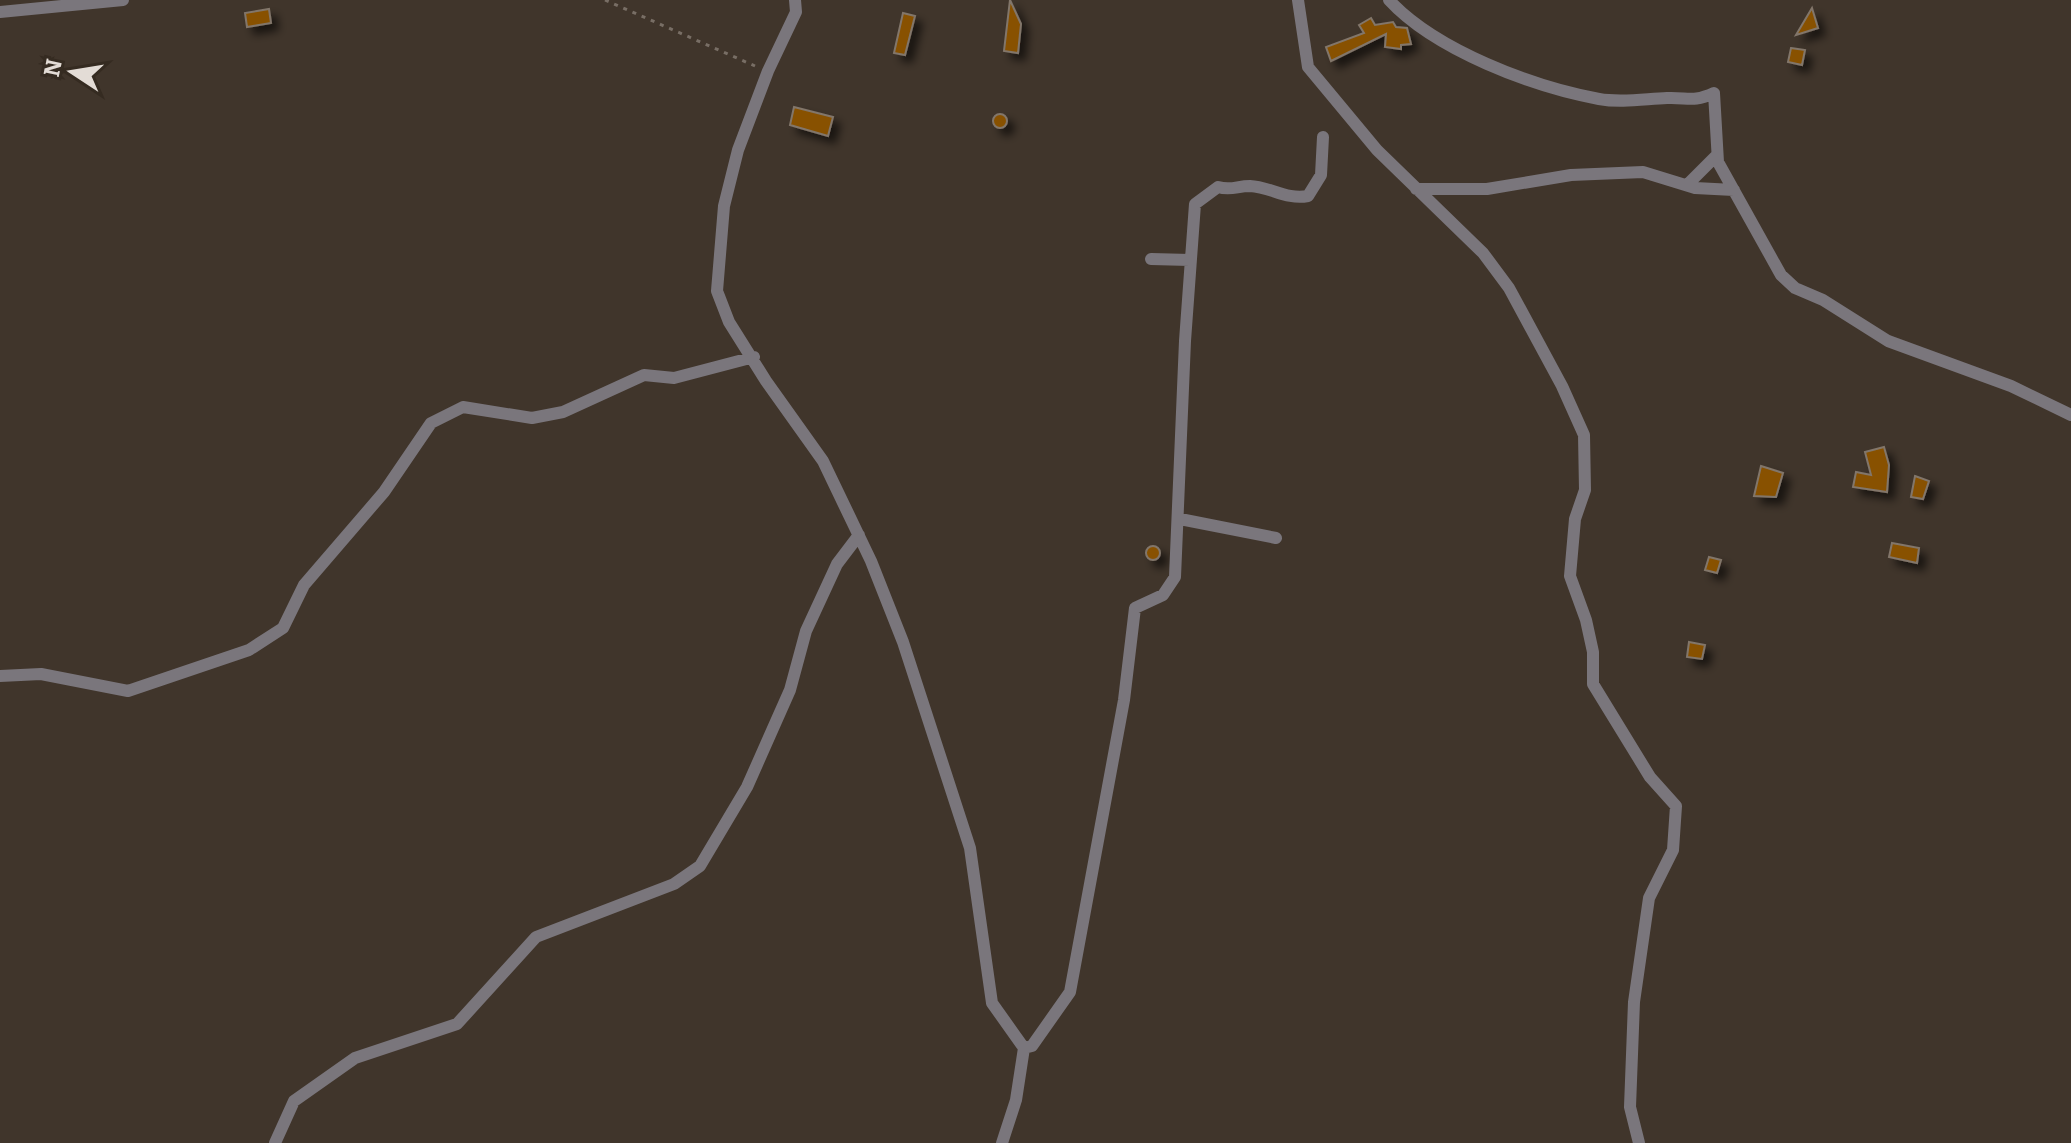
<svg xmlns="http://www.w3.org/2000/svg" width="2071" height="1143" font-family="Bitter,serif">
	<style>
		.building { fill: #885100; stroke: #82766a; stroke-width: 2; filter: url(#shadow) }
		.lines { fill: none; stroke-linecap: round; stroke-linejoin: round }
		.path { stroke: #786e65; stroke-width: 3; stroke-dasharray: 4 6; stroke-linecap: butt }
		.street { stroke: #7a767c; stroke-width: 12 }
	</style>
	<defs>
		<filter id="shadow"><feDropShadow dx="7" dy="7" stdDeviation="4" flood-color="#0009"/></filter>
	</defs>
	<rect width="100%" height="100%" fill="#40352b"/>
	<path class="building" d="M1010 0 1021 24 1018 53 1004 51Z
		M1812 8 1818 28 1796 35Z
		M269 9 271 23 247 27 245 13Z
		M903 13 915 16 905 55 894 53Z
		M1371 18 1375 25 1393 22 1396 27 1407 28 1411 44 1401 45V49L1385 47 1386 34 1331 61 1326 47 1364 33 1359 25Z
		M1791 48 1805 50 1802 65 1788 62Z
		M794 107 833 117 828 136 790 125Z
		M993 121a7 7 0 1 1 14 0a7 7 0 1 1-14 0Z
		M1884 447 1889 465 1887 492 1853 487 1856 472 1871 475 1865 452Z
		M1761 466 1783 473 1776 497 1754 496Z
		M1915 476 1929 481 1923 499 1911 497Z
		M1892 543 1919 548 1917 563 1889 557Z
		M1146 553a7 7 0 1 1 14 0a7 7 0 1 1-14 0Z
		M1709 557 1721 560 1717 573 1705 570Z
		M1689 642 1705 645 1702 659 1687 657Z"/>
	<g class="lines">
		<path class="path" d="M605 0 755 66"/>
		<path class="street" d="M795 0 796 12 768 71 738 150 724 206 717 291 729 322 766 381 823 461 871 561 903 642 970 848 992 1003 1024 1048 1016 1100 1002 1143
			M1298 0 1308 67 1377 150 1483 253 1509 288 1562 386 1584 435 1585 490 1575 519 1570 576 1586 620 1593 652V684L1650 777 1676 806 1673 850 1649 898 1634 1002 1630 1107 1639 1143
			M1389 0C1435 50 1533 87 1599 99 1621 103 1644 99 1667 98 1688 97 1692 103 1714 93L1718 162 1781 275 1795 288 1823 300 1888 341 2011 386 2071 415
			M0 12 123 0
			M1687 185 1717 155
			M1416 189H1487L1571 175 1643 172 1695 188 1734 190
			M1151 259 1190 260
			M1180 519 1276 538
			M0 676 41 674 128 691 249 650 283 628 304 585 384 492 431 423 463 407 532 418 563 412 644 375 674 378 754 357
			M1024 1048 1032 1046 1070 992 1124 700 1135 608 1163 595 1175 577 1185 341 1195 204 1218 187C1231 191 1237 186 1250 186 1271 187 1286 200 1308 196L1321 175 1323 137
			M275 1143 294 1101 355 1058 457 1024 536 937 674 884 700 866 747 787 790 690 806 631 837 564 859 535"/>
	</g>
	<g transform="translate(72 72) rotate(282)" stroke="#352b21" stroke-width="6" paint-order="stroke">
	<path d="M0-6L14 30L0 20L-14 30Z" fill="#e3dcd6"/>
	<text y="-12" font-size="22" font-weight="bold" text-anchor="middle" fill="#e3dcd6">N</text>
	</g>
</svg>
